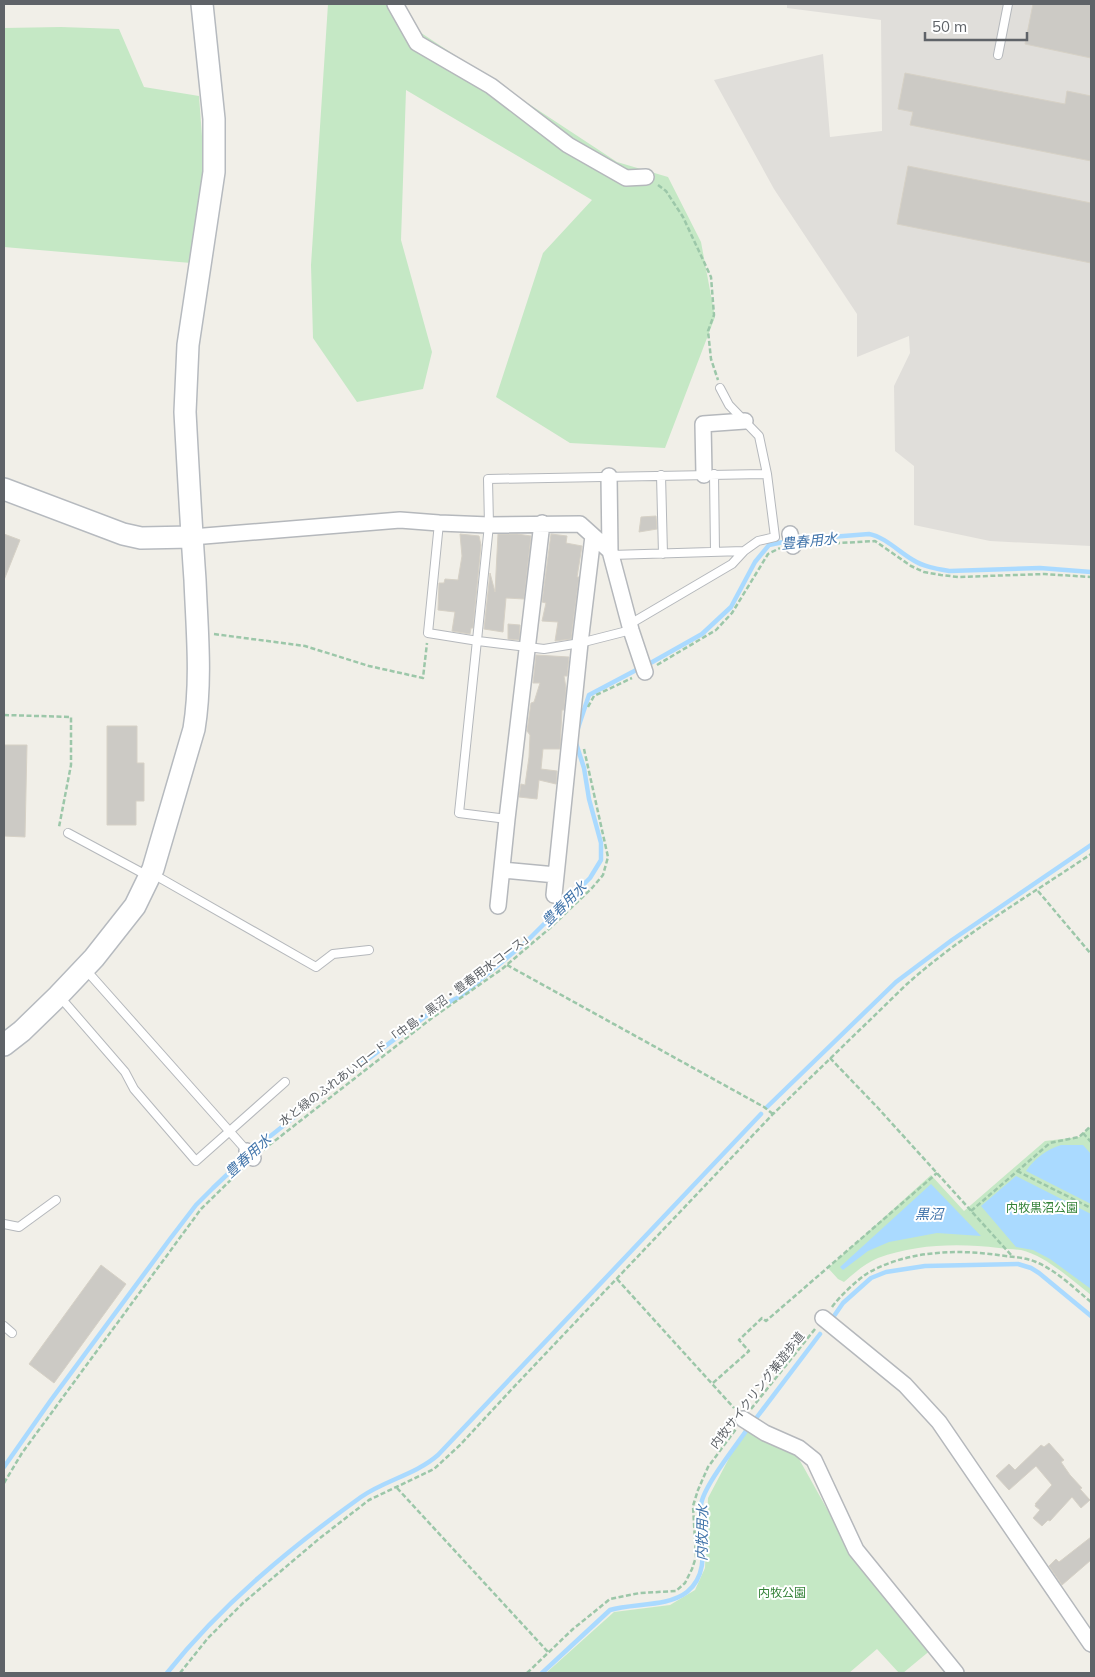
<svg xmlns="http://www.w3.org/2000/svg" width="1095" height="1677" font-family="Mulish,'Noto Sans JP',sans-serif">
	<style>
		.industrial { fill: #e0deda }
		.green { fill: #c5e8c5 }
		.water { fill: #aadaff }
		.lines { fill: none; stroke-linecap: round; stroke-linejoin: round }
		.stream { stroke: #aadaff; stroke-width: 4.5 }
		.building { fill: #cccac5; stroke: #d6d1c6 }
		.lane-casing { stroke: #b5b8bc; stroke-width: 10 }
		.street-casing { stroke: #b5b8bc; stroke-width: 18 }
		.secondary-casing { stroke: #b6babf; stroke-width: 24 }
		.path { stroke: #9cc7a9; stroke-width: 2.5; stroke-dasharray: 5 2.5; stroke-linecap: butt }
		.lane { stroke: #fff; stroke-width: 8 }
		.street { stroke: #fff; stroke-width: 15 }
		.secondary { stroke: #fff; stroke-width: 21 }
		.labels { text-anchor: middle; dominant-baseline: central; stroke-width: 4; stroke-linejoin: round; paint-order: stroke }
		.street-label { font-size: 12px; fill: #5f6368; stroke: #fff }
		.park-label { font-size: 12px; fill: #348238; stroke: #fff }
		.water-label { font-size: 14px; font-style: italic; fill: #4174aa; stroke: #fff }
	</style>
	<rect width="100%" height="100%" fill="#f1efe8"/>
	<path class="industrial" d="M787 4H1091V546L990 541 914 525V466L895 451 894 386 910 353 909 336 857 357V314L774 189 714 80 823 54 830 137 882 131 881 20 787 8Z"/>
	<path class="green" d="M328 4H391L406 23 617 162 668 177 701 242 715 317 665 448 570 443 496 397 543 253 592 200 406 90 401 240 432 352 423 389 357 402 313 338 311 265Z
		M61 27 119 29 144 87 199 96 204 163 191 263 4 247V28Z
		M1091 1126V1295C1072 1280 1046 1256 1021 1250 1014 1249 1006 1249 999 1248 959 1243 916 1244 878 1258 866 1263 854 1273 844 1282L838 1279 828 1268 931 1175 964 1211 1045 1141 1079 1137Z
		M745 1428 794 1450 855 1559 932 1649 903 1673H899L877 1649 849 1673H546L614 1612 670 1605 695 1590 705 1568 708 1498Z"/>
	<path class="water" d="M1061 1145H1083L1091 1154V1204L1026 1171C1035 1158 1046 1150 1061 1145Z
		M1016 1176 1091 1214V1289L1050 1259 1033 1250 1016 1247 981 1206Z
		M931 1184 981 1236 937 1233 889 1242 868 1251 843 1270 840 1267Z"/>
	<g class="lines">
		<path class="stream" d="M647 665 702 634 731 607 755 562 769 545 793 540 869 534C885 537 899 552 913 560 924 567 938 569 950 571L1040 568 1091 572
			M578 728 589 695 640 668
			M767 1107 896 982 952 940 1091 845
			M834 1316 843 1303 871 1278 886 1272 925 1266 1018 1264 1031 1268 1039 1273 1091 1316
			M754 1421 820 1334
			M4 1467 51 1400 170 1239 196 1205 213 1188 254 1149 360 1065 434 1010 459 997 525 943 590 878 601 860V843L589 799 584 768 575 740
			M167 1673C222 1604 290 1548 361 1497 385 1480 415 1475 438 1455L761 1114
			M542 1673 610 1610C633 1603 668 1607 687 1592 714 1570 697 1534 701 1505 703 1487 735 1447 746 1431"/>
	</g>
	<path class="building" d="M1033 4H1091V58L1025 44Z
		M905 73 1065 104 1067 91 1091 96V161L910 125 913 112 898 109Z
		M908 166 1091 203V263L897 224Z
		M656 516 657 529 639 532 641 517Z
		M4 534 20 540 4 580Z
		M460 534 479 536 481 545 473 628H471L470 634 452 631 455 612 438 610 439 583H444L445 579 458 580 462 556Z
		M498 534H517L531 536 524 599 506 598 503 632 484 629 490 573 495 592Z
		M551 534 567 536 566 543 582 546 577 577H579L571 639 555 641 558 622 542 621 546 603 542 602Z
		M508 624 520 625 519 640 508 639Z
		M536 655 569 657 567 676H564L566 688 564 710H562L560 749H543L541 769 557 771 556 784 539 780 537 799 519 797 521 784 525 785 529 757 530 735 527 731 531 703 534 702 540 683H533Z
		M107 726H137V763H144V801H136V825H107Z
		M4 745H27L25 837 4 836Z
		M101 1265 126 1284 54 1383 29 1364Z
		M1049 1443 1064 1460 1061 1462 1070 1475 1082 1488 1080 1489 1090 1500 1081 1508 1072 1497 1050 1521 1048 1520 1042 1526 1033 1518 1040 1510 1035 1506 1036 1504H1035L1052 1485 1036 1466 1009 1490 996 1476 1009 1464 1015 1470 1041 1445 1044 1447Z
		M1091 1537V1560L1062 1585 1049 1566 1056 1559 1059 1562Z"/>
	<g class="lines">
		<defs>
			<path id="lane" d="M998 55 1008 4
				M714 474 715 552
				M661 475 663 554
				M439 523 428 633 478 641 544 649 580 643 631 630
				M611 555 744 551
				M630 624 732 564 744 551 758 541 775 537 767 474 759 436 729 405 720 388
				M507 819 459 813 489 525 488 479 767 474
				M68 833 148 876
				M153 874 316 967 333 954 369 950
				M86 970 247 1151
				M60 997 125 1072 134 1089 196 1161 285 1082
				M4 1224 19 1227 56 1200
				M4 1326 12 1333"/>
			<path id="street" d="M395 4 417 43 491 86 568 145 626 178 646 177
				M704 475 703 424 745 421
				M609 476 610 551
				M790 534 793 546
				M192 537 400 520 439 523 489 525 580 524 610 551 631 630 645 672
				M502 870 556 875
				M554 895 580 643 593 536
				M498 906 507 819 542 523
				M247 1151 253 1158
				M823 1318 905 1385 939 1422 1091 1644
				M743 1419 765 1433 799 1448 814 1460 856 1550 956 1673"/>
			<path id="secondary" d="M4 489 123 534 141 538 192 537
				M4 1045 22 1031 58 996 94 958 135 906 153 869 194 729C202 680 197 630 195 580 191 524 188 468 185 412L188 345 214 172V119L202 4"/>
		</defs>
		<use href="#lane" class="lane-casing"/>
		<use href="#street" class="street-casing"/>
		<use href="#secondary" class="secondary-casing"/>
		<path class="path" d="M658 185 666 191 683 217 711 277 714 315 708 331 711 359 718 380
			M805 545 875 541 911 566 924 572 941 575 958 577 1044 574 1091 577
			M214 634 305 646 369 666 423 678 427 643
			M657 665 716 630 732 613 768 554 780 548
			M588 707 594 696 632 678
			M4 715 71 717V765L59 827
			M1038 891 1091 954
			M507 965 764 1107 773 1114
			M830 1058 878 1108 1012 1256
			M1083 1133 1091 1142
			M263 1150 432 1018 502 969 550 928 592 888 603 875 608 857 584 749
			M1017 1171 1091 1208
			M971 1211 1050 1143 1079 1137 1091 1126
			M617 1279 734 1408
			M832 1307C839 1297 858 1279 868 1273 906 1251 956 1249 998 1255 1011 1257 1024 1257 1036 1262 1057 1271 1074 1288 1091 1302
			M713 1383 749 1351 739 1340 762 1318 766 1321 937 1173
			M751 1409 815 1329
			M4 1483 22 1453 201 1209 244 1167
			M397 1488 548 1652
			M180 1673 208 1638 243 1603 320 1538 369 1500 434 1469 460 1445 511 1390 773 1114 907 984C963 934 1029 896 1091 854
			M527 1673 573 1629 610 1599 640 1593 676 1591 685 1583 692 1569 696 1557 693 1506 698 1490 708 1467 736 1429"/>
		<use href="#lane" class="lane"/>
		<use href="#street" class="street"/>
		<use href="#secondary" class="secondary"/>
	</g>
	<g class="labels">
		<g class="street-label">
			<text transform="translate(406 1028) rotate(-37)">水と緑のふれあいロード 「中島・黒沼・豊春用水コース」</text>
			<text transform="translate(757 1390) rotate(-52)">内牧サイクリング兼遊歩道</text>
		</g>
		<g class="park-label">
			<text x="1042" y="1207">内牧黒沼公園</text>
			<text x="782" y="1592">内牧公園</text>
		</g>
		<g class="water-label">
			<text transform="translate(809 541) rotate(-6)">豊春用水</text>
			<text transform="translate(564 904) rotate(-45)">豊春用水</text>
			<text transform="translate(248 1156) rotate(-42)">豊春用水</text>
			<text x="929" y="1214">黒沼</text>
			<text transform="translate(702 1533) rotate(-89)">内牧用水</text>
		</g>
	</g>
	<rect width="1095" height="1677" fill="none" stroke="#5f6368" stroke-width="10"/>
	<path d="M925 32v8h102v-8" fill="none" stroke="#5f6368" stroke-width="2.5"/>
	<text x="932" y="32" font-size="15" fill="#5f6368" stroke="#ffffff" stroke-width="4" paint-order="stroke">50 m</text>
</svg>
